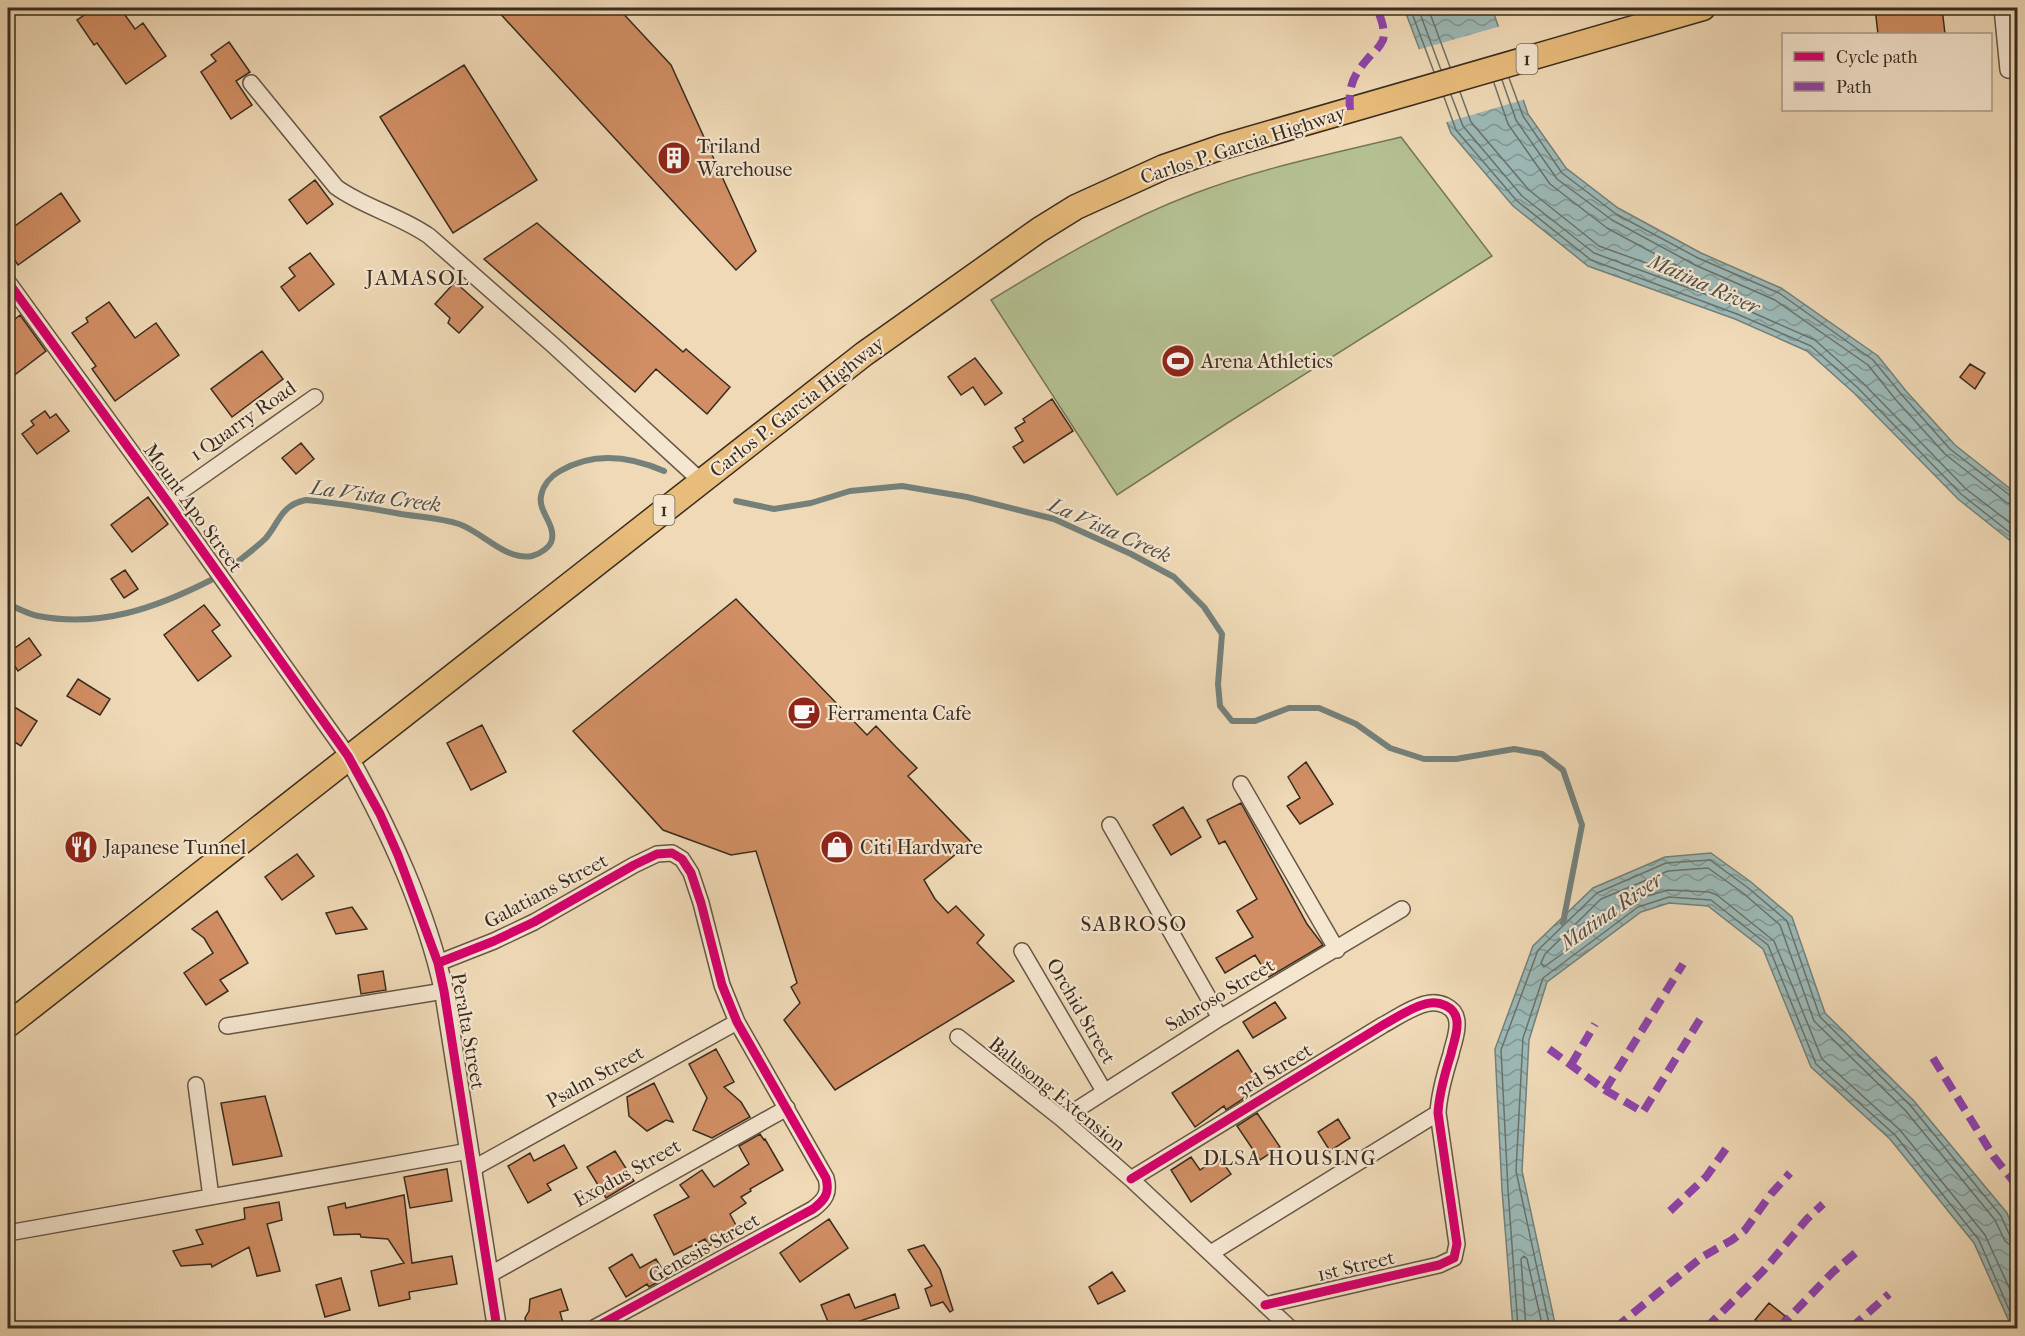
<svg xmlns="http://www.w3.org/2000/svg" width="2025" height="1336" font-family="'IM FELL French Canon',serif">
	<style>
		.garden { fill: #b4c092; stroke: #767659; stroke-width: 1.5 }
		.water { fill: url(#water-waves); stroke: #74817b; stroke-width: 1.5 }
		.pier { fill: #efd9b6 }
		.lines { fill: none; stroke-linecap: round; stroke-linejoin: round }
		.shore { stroke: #6a726c; stroke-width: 1.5 }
		.stream { stroke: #74817b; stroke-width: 6 }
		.building { fill: #d18e64; stroke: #392c20; stroke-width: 1.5 }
		.minor-casing { stroke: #665746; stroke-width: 18 }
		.tertiary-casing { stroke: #665746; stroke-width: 21 }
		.trunk-casing { stroke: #392c20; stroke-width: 27 }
		.minor { stroke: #f5e6d0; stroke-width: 15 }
		.tertiary { stroke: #f5e6d0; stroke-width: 18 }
		.trunk { stroke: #e8bc7b; stroke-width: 24 }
		.quiet { stroke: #8e44ad; stroke-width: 8; stroke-dasharray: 15 8; stroke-linecap: butt }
		.cycleway-casing { stroke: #f5e6d0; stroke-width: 13 }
		.cycleway { stroke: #d6006c; stroke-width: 9 }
		.labels { text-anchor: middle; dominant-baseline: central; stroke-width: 4.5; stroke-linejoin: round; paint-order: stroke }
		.shield { fill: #f5e6d0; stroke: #716455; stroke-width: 1.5 }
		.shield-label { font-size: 18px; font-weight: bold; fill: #392c20 }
		.street-label { font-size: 20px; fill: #392c20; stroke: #f5e6d0 }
		.poi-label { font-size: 20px; fill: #392c20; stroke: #f5e6d0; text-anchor: start }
		.neighbourhood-label { font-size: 21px; letter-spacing: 1.5px; fill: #392c20; stroke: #f5e6d0 }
		.water-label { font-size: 21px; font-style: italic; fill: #524f46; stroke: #f5e6d0 }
	</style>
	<defs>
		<pattern id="water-waves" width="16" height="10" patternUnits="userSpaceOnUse" patternTransform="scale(1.5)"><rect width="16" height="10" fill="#9cb9b7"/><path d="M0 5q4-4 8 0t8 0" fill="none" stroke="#809794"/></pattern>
	</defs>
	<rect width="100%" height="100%" fill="#efd9b6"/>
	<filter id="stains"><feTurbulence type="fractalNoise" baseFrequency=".00333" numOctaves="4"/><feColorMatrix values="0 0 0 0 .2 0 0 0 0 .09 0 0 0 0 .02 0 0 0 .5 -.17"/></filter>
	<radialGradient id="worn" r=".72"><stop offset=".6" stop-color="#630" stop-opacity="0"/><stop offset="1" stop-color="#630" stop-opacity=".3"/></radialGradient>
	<path class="garden" d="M1401 137 1492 256 1229 422 1117 495 991 300C1056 260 1122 221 1193 194 1260 168 1331 154 1401 137Z"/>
	<path class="water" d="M1404 8H1492L1528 114 1566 168 1618 208 1701 253 1781 288 1878 356 1906 391 1955 445 2017 494V546L1958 499 1854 393 1807 351 1735 319 1588 266 1513 206 1451 133Z
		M1711 853 1751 882 1792 917 1825 1013 1914 1101 2007 1213 2017 1239V1328H2012L1974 1243 1890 1139 1811 1067 1763 949 1708 906 1669 903 1641 912 1547 982 1529 1040 1522 1171 1556 1328H1513L1502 1190 1495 1049 1533 946 1593 888 1665 857Z"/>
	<path class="pier" d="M1501 26 1526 99 1444 123 1417 50Z"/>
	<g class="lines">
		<path class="shore" d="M1410 8 1434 72
			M1418 8 1441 70
			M1428 8 1450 67
			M1509 78 1523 116 1562 173 1616 214 1698 258 1779 293 1873 360 1902 395 1950 449 2012 497 2018 498
			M1502 80 1516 120 1557 179 1612 220 1695 265 1775 300 1868 365 1896 400 1945 454 2007 503 2018 505
			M1460 92 1471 122 1529 190 1599 246 1690 279 1693 278 1692 274 1607 228 1550 184 1508 124 1494 83
			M1451 95 1463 126 1522 196 1594 253 1740 307 1815 340 1863 383 1966 489 2018 529
			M1444 97 1456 130 1517 201 1591 260 1737 314 1811 346 1858 388 1961 494 2018 539
			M2018 1246H2011L2005 1241 1995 1220 1905 1110 1814 1021 1780 925 1743 893 1708 868 1668 871 1601 899 1545 954 1541 963 1544 967 1637 899 1668 890 1709 892 1717 895 1774 941 1822 1059 1900 1130 1985 1235 2018 1307
			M1518 1328 1508 1190 1501 1050 1538 950 1597 893 1666 863 1710 860 1747 887 1787 921 1820 1017 1910 1105 2001 1216 2010 1236 2018 1239
			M1526 1328 1521 1259 1524 1256 1527 1259 1543 1328
			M1550 1328 1516 1171 1523 1038 1543 978 1638 907 1669 897 1711 900 1768 945 1816 1064 1895 1135 1979 1240 2017 1328"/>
		<path class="stream" d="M736 501 774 509 811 503 850 491 902 486 967 497 1054 519 1131 554 1174 577 1204 607 1222 634 1218 684 1220 706 1232 721H1255L1289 708H1319L1356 724 1390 748 1424 759H1456L1514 749 1542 754 1563 770 1582 825 1563 923
			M236 563C246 555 257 547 266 538 280 521 281 505 306 500 338 503 369 508 401 514 420 517 440 518 459 524 484 533 506 561 532 556 540 554 551 547 552 539 555 524 538 511 541 496 543 485 551 476 560 471 594 451 630 456 664 471
			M8 604C17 608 28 614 38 616 100 628 156 608 211 580"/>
	</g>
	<path class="building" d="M95 8H120L135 29 143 23 166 56 126 84 97 43 94 45 77 20Z
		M495 8H618L671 65 756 251 736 270Z
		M1875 8H1942L1945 34H1878Z
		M229 42 250 72 236 81 252 105 231 119 201 72 216 61 211 55Z
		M464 65 537 180 453 233 380 117Z
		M315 180 333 204 307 224 289 200Z
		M61 193 80 221 18 265 8 250V231Z
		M537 223 683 352 686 349 730 387 707 414 656 369 635 392 484 259Z
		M310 253 334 284 299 311 281 287 295 276 289 268Z
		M455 282 483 307 459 333 448 323 450 318 435 304Z
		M109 302 135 338 156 323 179 355 115 401 92 369 96 366 72 333 88 322 86 318Z
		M20 315 46 351 8 380V325Z
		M262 351 283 379 232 417 211 389Z
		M975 358 1002 393 985 405 973 387 961 395 948 377Z
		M1970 364 1985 373 1975 389 1960 377Z
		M1052 399 1073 431 1024 463 1013 447 1023 441 1015 428 1025 422 1023 419Z
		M45 411 50 418 56 414 69 431 37 454 22 434 34 425 31 421Z
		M301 443 314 459 296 474 282 458Z
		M148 497 168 524 132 552 111 525Z
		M125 570 138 589 124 598 111 579Z
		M736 599 867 735 876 726 896 747 917 768 908 776 971 842 924 880 935 899 948 913 956 906 984 935 977 943 1014 981 835 1090 784 1020 800 1003 791 987 797 983 756 851 731 855 663 830 573 731Z
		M204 605 220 625 212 631 231 656 198 681 164 635Z
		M29 638 41 655 18 671 8 656V653Z
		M78 679 110 699 100 715 67 696Z
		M8 703 37 721 21 746 8 738Z
		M482 725 506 772 471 790 447 743Z
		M1306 762 1333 804 1300 824 1287 806 1300 798 1288 777Z
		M1241 803 1307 924 1323 945 1269 977 1255 955 1225 973 1216 958 1253 937 1237 911 1257 899 1225 841 1219 844 1207 820Z
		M1183 807 1201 837 1171 855 1153 825Z
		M297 854 314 876 282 900 265 877Z
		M352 907 367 929 336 934 326 913Z
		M217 911 248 963 220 980 228 991 206 1005 184 973 213 953 204 938 192 929Z
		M383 971 386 990 361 994 358 975Z
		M1275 1002 1286 1018 1253 1038 1243 1022Z
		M716 1049 734 1082 724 1087 741 1102 750 1117 712 1138 693 1130 707 1098 689 1064Z
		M1238 1050 1259 1083 1244 1093 1246 1097 1226 1110 1224 1106 1195 1127 1172 1093Z
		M654 1083 673 1122 666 1120 647 1131 629 1116 627 1097Z
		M265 1096 282 1156 233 1165 221 1103Z
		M1257 1113 1280 1147 1260 1160 1237 1126Z
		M1338 1119 1350 1138 1330 1151 1318 1132Z
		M760 1134 764 1140 765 1139 783 1170 750 1189 751 1191 741 1197 746 1203 730 1214 739 1231 709 1246 705 1239 674 1255 654 1215 689 1197 680 1185 702 1170 714 1187 749 1164 739 1146Z
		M564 1145 577 1168 547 1184 551 1190 528 1203 508 1166 530 1153 534 1161Z
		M615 1151 634 1181 606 1198 587 1167Z
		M1191 1157 1200 1170 1219 1157 1231 1174 1191 1202 1171 1170Z
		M447 1169 452 1201 410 1208 404 1177Z
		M404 1195 412 1263 452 1256 457 1284 409 1292 410 1299 379 1306 371 1271 404 1263 388 1239 361 1237 360 1234 334 1235 328 1207 345 1203 346 1208Z
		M279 1202 282 1220 267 1224 280 1271 257 1276 249 1247 212 1267 211 1264 181 1266 173 1251 203 1244 196 1230 245 1219 244 1208Z
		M829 1219 848 1248 800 1282 780 1253Z
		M924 1245 940 1269 953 1310 950 1312 943 1302 931 1306 925 1289 932 1286 908 1250Z
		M632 1254 640 1268 656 1259 667 1277 649 1287 647 1284 626 1297 609 1268Z
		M1112 1272 1125 1291 1098 1304 1089 1287Z
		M341 1278 350 1310 325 1317 316 1285Z
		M561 1289 568 1310 560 1312 563 1323 546 1329H528L525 1318 529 1311 530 1299Z
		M849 1294 855 1308 895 1294 899 1308 860 1321 863 1329H831L821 1305Z
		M1769 1303 1785 1316 1776 1329H1766L1755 1320Z"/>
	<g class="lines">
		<defs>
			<path id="minor" d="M2002 8 2008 70 2018 71
				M251 83 336 187C365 208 399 215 429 236L553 345 701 481
				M8 282 167 501 348 756
				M167 501 315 397
				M1241 784 1337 950
				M1110 825 1220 1018
				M1022 951 1104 1091
				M438 963 494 941 534 922 634 865 657 854 672 853 682 859 691 873 701 903 722 985 737 1022 826 1178C830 1193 825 1200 813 1209L594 1328
				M227 1026 444 991
				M958 1037 1062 1119 1131 1179 1290 1328
				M196 1085 211 1197
				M1062 1119 1220 1018 1402 909
				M472 1169 737 1022
				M1131 1179 1383 1025C1396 1018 1410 1008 1425 1004 1438 1000 1456 1006 1457 1022 1458 1033 1453 1044 1451 1054 1445 1073 1439 1093 1438 1113L1457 1244 1454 1258 1439 1265 1265 1305
				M8 1233 469 1151
				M1211 1253 1438 1113
				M489 1275 787 1108"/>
			<path id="tertiary" d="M348 756C389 830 426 909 444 991L497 1328"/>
			<path id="trunk" d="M8 1025 864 354 1039 230 1076 207 1164 167 1222 147 1703 8"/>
		</defs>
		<use href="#minor" class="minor-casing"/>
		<use href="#tertiary" class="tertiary-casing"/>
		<use href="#trunk" class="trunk-casing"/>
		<use href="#minor" class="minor"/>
		<use href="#tertiary" class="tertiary"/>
		<use href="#trunk" class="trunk"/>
		<path class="quiet" d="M1350 110C1348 84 1354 74 1371 55 1376 51 1380 46 1383 40 1386 29 1380 17 1377 8
			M1549 1049 1605 1090 1643 1112 1702 1016
			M1933 1058 1994 1157 2018 1187
			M1571 1065 1595 1024
			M1605 1090 1683 964
			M1670 1211 1706 1177 1730 1143
			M1615 1328 1702 1257 1732 1240 1745 1230 1771 1194 1790 1173
			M1706 1328 1763 1271 1807 1219 1823 1204
			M1779 1328 1833 1272 1859 1250
			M1851 1328 1889 1294"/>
		<defs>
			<path id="cycleway" d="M8 282 167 501 348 756 380 814 398 855 438 963 444 991 497 1328
				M438 963 494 941 534 922 634 865 657 854 672 853 682 859 691 873 701 903 722 985 737 1022 826 1178C830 1193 825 1200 813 1209L594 1328
				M1131 1179 1383 1025C1396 1018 1410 1008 1425 1004 1438 1000 1456 1006 1457 1022 1458 1033 1453 1044 1451 1054 1445 1073 1439 1093 1438 1113L1457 1244 1454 1258 1439 1265 1265 1305"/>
		</defs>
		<use href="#cycleway" class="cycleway-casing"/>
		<use href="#cycleway" class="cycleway"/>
	</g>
	<defs>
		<symbol id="building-disc" viewBox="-11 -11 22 22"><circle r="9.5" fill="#8f2418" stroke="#f5e6d0"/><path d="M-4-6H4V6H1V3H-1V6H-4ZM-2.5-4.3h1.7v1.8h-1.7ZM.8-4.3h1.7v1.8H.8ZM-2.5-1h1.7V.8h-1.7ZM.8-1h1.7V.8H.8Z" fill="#fff"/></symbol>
		<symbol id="stadium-disc" viewBox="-11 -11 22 22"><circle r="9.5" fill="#8f2418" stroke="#f5e6d0"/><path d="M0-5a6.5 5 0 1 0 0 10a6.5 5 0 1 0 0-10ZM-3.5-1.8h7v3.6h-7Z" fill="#fff"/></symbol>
		<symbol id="cafe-disc" viewBox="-11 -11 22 22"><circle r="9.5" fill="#8f2418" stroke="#f5e6d0"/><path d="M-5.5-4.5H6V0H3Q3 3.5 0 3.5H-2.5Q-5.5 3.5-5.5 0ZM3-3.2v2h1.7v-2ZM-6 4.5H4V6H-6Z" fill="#fff"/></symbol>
		<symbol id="restaurant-disc" viewBox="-11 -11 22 22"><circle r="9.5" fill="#8f2418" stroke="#f5e6d0"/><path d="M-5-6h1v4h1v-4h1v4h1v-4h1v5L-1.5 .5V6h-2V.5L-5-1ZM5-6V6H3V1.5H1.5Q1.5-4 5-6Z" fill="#fff"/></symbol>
		<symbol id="shop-disc" viewBox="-11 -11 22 22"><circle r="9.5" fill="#8f2418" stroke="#f5e6d0"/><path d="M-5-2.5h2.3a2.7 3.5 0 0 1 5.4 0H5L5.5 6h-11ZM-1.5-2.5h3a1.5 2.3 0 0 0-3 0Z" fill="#fff"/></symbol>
	</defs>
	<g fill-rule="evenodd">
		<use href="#building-disc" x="655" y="139" width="38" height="38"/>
		<use href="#stadium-disc" x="1159" y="342" width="38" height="38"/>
		<use href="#cafe-disc" x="785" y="694" width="38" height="38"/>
		<use href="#restaurant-disc" x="62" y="828" width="38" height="38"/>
		<use href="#shop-disc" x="818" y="828" width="38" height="38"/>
	</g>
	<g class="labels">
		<g class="shield">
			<rect x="1516.5" y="44" width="21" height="30" rx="4.5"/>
			<rect x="653.5" y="495" width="21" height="30" rx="4.5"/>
		</g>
		<g class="shield-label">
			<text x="1527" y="59">1</text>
			<text x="664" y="510">1</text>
		</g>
		<g class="street-label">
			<text transform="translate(1243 145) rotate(-18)">Carlos P. Garcia Highway</text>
			<text transform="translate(797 407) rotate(-38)">Carlos P. Garcia Highway</text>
			<text transform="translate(243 421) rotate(-35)">1 Quarry Road</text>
			<text transform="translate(193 508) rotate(54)">Mount Apo Street</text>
			<text transform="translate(546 891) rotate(-28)">Galatians Street</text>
			<text transform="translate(1220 995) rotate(-31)">Sabroso Street</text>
			<text transform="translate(1081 1011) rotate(60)">Orchid Street</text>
			<text transform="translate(468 1031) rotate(80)">Peralta Street</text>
			<text transform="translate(1274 1070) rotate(-31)">3rd Street</text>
			<text transform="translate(595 1077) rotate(-29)">Psalm Street</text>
			<text transform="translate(1057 1094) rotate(39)">Balusong Extension</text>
			<text transform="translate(627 1173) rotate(-29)">Exodus Street</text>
			<text transform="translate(704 1248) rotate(-29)">Genesis Street</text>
			<text transform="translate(1356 1266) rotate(-13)">1st Street</text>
		</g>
		<g class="poi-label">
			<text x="697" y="146">Triland<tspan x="697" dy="23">Warehouse</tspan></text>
			<text x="1201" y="361">Arena Athletics</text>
			<text x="827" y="713">Ferramenta Cafe</text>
			<text x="104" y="847">Japanese Tunnel</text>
			<text x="860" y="847">Citi Hardware</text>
		</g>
		<g class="neighbourhood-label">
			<text x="418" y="278">JAMASOL</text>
			<text x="1134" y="924">SABROSO</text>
			<text x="1290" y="1158">DLSA HOUSING</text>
		</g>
		<g class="water-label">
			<text transform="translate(1704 284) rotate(24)">Matina River</text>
			<text transform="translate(376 496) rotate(8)">La Vista Creek</text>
			<text transform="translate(1110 530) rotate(24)">La Vista Creek</text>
			<text transform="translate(1611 911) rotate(-35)">Matina River</text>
		</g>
	</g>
	<rect width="2025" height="1336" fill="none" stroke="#efd9b6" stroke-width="30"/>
	<rect x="9" y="9" width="2007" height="1318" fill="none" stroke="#392c20" stroke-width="3"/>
	<rect x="15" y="15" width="1995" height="1306" fill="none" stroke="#392c20" stroke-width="1.5"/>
	<rect x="1782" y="33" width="210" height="78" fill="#f5e6d0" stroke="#aa9c8a" stroke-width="1.5"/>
	<rect x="1794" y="52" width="30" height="9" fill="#d6006c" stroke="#aa9c8a" stroke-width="1.5"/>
	<text x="1836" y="63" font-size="18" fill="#392c20">Cycle path</text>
	<rect x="1794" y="82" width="30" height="9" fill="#8e44ad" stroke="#aa9c8a" stroke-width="1.5"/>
	<text x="1836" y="93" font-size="18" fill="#392c20">Path</text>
	<rect width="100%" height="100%" filter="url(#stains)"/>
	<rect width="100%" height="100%" fill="url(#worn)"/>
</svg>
